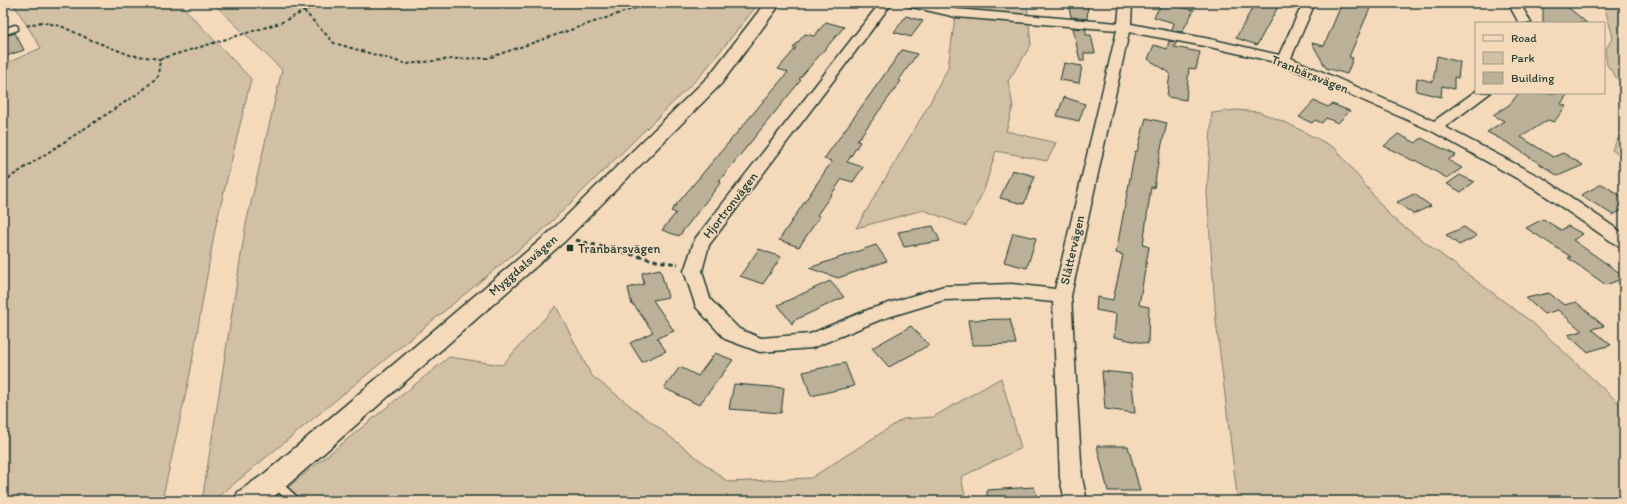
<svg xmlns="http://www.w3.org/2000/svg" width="1627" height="504" font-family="Itim,sans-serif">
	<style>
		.green { fill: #d2c0a5; stroke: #787e6c }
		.building { fill: #bbb098; stroke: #1f3d34 }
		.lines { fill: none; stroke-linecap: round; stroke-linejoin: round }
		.service-far1-casing { stroke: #1f3d34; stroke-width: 9 }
		.service-casing { stroke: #1f3d34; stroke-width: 12 }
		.minor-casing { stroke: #1f3d34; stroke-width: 3 }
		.tertiary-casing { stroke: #1f3d34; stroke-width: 3 }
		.path-far1 { stroke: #1f3d34; stroke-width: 2; stroke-dasharray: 3.5 2.5; stroke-linecap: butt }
		.path { stroke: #1f3d34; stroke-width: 3; stroke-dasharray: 4.5 3.5; stroke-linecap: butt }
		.service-far1 { stroke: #f4d9bb; stroke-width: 6 }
		.service { stroke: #f4d9bb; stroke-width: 9 }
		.minor { fill: #f4d9bb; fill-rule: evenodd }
		.tertiary { fill: #f4d9bb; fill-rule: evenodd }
		.poi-dot { fill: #1f3d34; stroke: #f4d9bb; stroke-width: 1.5 }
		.labels { text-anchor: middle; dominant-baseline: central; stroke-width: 3; stroke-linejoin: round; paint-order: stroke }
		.street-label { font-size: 13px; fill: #1f3d34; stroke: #f4d9bb }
		.poi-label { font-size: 13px; fill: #1f3d34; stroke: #f4d9bb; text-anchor: start }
	</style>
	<rect width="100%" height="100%" fill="#f4d9bb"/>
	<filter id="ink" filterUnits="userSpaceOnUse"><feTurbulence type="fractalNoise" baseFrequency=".025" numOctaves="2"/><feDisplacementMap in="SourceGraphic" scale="8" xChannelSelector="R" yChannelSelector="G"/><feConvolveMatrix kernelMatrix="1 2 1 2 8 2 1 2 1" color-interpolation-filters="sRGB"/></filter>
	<g filter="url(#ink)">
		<path class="green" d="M3 3H179L251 79 215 229 190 374 162 501H3V65L41 48 13 3 3 6Z
			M213 3H759L701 75 544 229 213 501H202L246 224 282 70Z
			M957 3H1027L1031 45 1008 81 1013 106 1006 131 1056 143 1047 161 996 151 984 190 966 226 923 210 856 228 927 108 948 68Z
			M1600 3H1624V88L1607 65 1605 51 1613 37 1605 9Z
			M1236 110 1259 112 1289 124 1335 148 1391 217 1533 323 1624 408V501H1235L1237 495 1216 321 1207 193 1212 113Z
			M1624 127V157L1612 150Z
			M556 306 591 375 728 482 811 478 903 419 933 417 1001 378 1021 448 961 477 966 501H271L449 357 502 365Z"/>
		<path class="building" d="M1068 3H1088L1087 19 1071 17Z
			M1162 3 1194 10 1182 32 1172 30 1174 23 1154 17Z
			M1255 3H1280L1257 45 1236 38Z
			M1342 3H1361L1371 6 1349 57 1353 58 1347 74 1326 68 1312 43 1324 46Z
			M1543 3H1563L1587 23H1543Z
			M906 16 923 21 911 37 894 32Z
			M826 22 844 27 799 79 801 80 719 181 721 182 679 236 662 230 676 213 671 211 788 72 778 69 796 48H793L805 34 814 36Z
			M1073 28 1086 29V35H1091L1095 53H1084V61H1080Z
			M15 33 24 50 3 57V37Z
			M1169 41 1177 42 1174 47 1200 52 1196 69 1189 68 1186 100 1167 97 1170 73 1148 59 1154 45 1167 49Z
			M902 50 917 54 899 80 901 81 857 141 860 142 847 162 863 167 853 182 842 179 817 215 820 216 799 247 779 240 832 161 824 159Z
			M1437 56 1460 62 1458 78 1454 77V89L1442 86 1441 97 1416 91 1417 78 1433 82Z
			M1064 63 1082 66 1079 83 1060 80Z
			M1519 93H1568L1561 104 1566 106 1554 122 1548 120 1521 137 1553 157 1563 153 1583 165 1558 176 1510 144 1487 132 1504 121 1493 115 1509 105Z
			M1064 97 1085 104 1079 121 1057 116Z
			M1314 101 1328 107 1332 104 1350 111 1338 123 1326 118 1322 123 1315 120 1312 123 1299 117Z
			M1146 118 1167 123 1159 157 1154 188 1151 187 1143 245 1149 247 1139 305 1149 307 1148 344 1114 337 1116 314 1096 310 1097 297 1113 300 1123 255 1116 253 1135 151 1137 152Z
			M1398 134 1416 143 1421 138 1456 155 1448 160 1462 168 1447 178 1415 160 1414 161 1384 146Z
			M1012 170 1035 176 1024 204 1000 198Z
			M1460 175 1474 182 1461 192 1447 184Z
			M1602 184 1624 198V209L1613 215 1581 195Z
			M1414 194 1431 206 1413 214 1397 202Z
			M1543 219 1561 230 1568 226 1583 234 1573 240 1624 276V278L1606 285 1568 258 1571 257 1526 228Z
			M933 226 940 241 904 247 898 232Z
			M1464 227 1477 236 1459 245 1446 235Z
			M1013 233 1036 238 1027 268 1004 262Z
			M876 245 887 261 838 278 809 268Z
			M759 249 781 257 763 284 740 276Z
			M660 269 668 297 653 300 674 331 657 338 666 351 642 362 630 343 653 332 634 305H632L628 288 644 284 642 273Z
			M830 281 844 297 793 321 792 324 778 305Z
			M1549 293 1564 305 1576 302 1604 326 1592 329 1611 345 1587 352 1568 335 1582 331 1558 310 1544 314 1526 298Z
			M1010 319 1016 344 972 345 968 320Z
			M911 326 929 345 889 367 872 348Z
			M715 353 733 360 699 405 664 388 680 367 698 376Z
			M845 363 854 386 811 396 803 372Z
			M1102 371 1131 374 1135 413 1105 409Z
			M734 384 784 388 781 413 729 409Z
			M1097 446H1128L1140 491H1108Z
			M1034 487 1038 501H987V490Z"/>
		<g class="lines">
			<defs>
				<path id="service-far1" d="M3 32 15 28"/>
				<path id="service" d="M274 482 295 501"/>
				<path id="minor" d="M880 3H892L709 245 702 271 710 299 739 329 761 338 810 334 870 309 944 286 1012 284 1055 289 1117 30 956 17 908 6 906 3H929L956 9 1118 23 1120 3H1132L1131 24 1210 39 1279 55 1303 3H1315L1291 58 1434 121 1476 91V93H1490L1445 127 1546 180 1624 234V248L1618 246 1534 188 1430 130 1279 63 1210 47 1129 32 1071 296 1082 478 1087 501H1065L1060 478 1053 302 1012 298 944 300 882 319 812 348 760 352 725 339 696 307 684 271 695 239Z
					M1508 3H1520L1531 23H1519Z"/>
				<path id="tertiary" d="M765 3H781L721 84 565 241 282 490 268 501H234L238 492 264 474 551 231 709 76Z"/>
			</defs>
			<use href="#service-far1" class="service-far1-casing"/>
			<use href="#service" class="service-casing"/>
			<use href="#minor" class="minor-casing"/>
			<use href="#tertiary" class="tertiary-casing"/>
			<path class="path-far1" d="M304 11 334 43 407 64 451 59 488 58 650 3
				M160 59 280 23 321 3
				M3 182 142 91 158 76 160 59 130 55 91 40 61 26 41 22 26 26"/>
			<path class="path" d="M576 240 657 261 678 264"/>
			<use href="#service-far1" class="service-far1"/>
			<use href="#service" class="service"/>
			<use href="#minor" class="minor"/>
			<use href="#tertiary" class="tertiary"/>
		</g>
	</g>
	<rect class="poi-dot" x="566" y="244" width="8" height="8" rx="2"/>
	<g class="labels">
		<g class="street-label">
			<text transform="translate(1310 74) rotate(22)">Tranbärsvägen</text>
			<text transform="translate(730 205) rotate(-52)">Hjortronvägen</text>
			<text transform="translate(1072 250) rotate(-77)">Slåttervägen</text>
			<text transform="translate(523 265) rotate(-41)">Myggdalsvägen</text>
		</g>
		<g class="poi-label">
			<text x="578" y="248">Tranbärsvägen</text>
		</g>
	</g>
	<rect width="1627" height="504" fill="none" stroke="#f4d9bb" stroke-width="16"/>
	<rect x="8" y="8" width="1611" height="488" fill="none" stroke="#1f3d34" stroke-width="1.5" filter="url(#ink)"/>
	<rect x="1475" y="22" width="130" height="72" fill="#f4d9bb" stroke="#9f9b85"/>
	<rect x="1483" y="35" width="20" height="6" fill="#f4d9bb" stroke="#9f9b85"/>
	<text x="1511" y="42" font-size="12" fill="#1f3d34">Road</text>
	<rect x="1483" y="52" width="20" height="12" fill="#d2c0a5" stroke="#9f9b85"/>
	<text x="1511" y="62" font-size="12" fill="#1f3d34">Park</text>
	<rect x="1483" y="72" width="20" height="12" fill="#bbb098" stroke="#9f9b85"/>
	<text x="1511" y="82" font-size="12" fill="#1f3d34">Building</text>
</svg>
